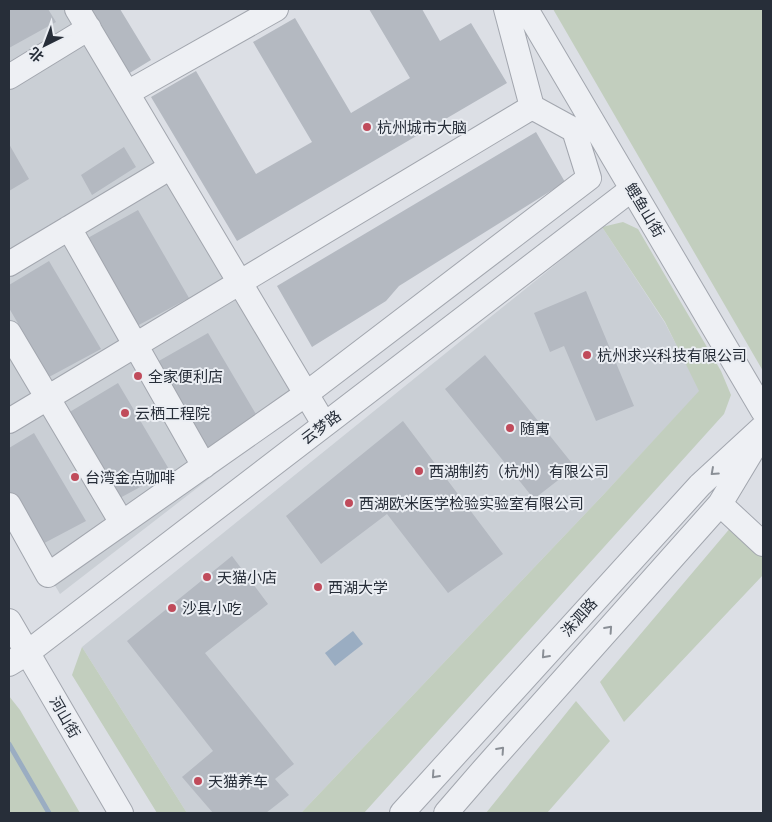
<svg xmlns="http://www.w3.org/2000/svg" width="772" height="822" font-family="Helvetica,'Noto Sans SC',sans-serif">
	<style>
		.built { fill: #cacfd5 }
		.green { fill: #c2cebe }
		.water { fill: #9aadc2 }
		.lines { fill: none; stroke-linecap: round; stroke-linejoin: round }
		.stream { stroke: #9aadc2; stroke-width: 5 }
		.building { fill: #b4b9c1 }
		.minor-casing { stroke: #a2a6ae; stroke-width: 26 }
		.minor { stroke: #eef0f4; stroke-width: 24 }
		.oneway { stroke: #8a8f96 }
		.poi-dot { fill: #c04b5b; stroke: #ebeef3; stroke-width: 2 }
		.labels { text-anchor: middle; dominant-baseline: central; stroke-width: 4; stroke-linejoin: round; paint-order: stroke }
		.poi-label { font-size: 15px; fill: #272e39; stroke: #ebeef3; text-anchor: start }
		.street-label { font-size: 15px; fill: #272e39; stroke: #ebeef3 }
	</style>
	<rect width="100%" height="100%" fill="#dcdfe5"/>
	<path class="built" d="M9 9H66L294 385 289 417 60 594 9 507Z
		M602 227 665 323 700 391 604 494 301 813H187L82 647Z"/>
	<path class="green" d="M553 9H763V371Z
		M623 222 638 229 721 371 731 395 724 414 364 813H301L604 494 699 391 665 322 602 227Z
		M737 520 763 544V575L624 722 600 682Z
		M82 647 187 813H157L72 675Z
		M9 696 20 710 80 813H9Z
		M576 701 610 741 547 813H486Z"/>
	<path class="water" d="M353 631 363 644 335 666 325 653Z"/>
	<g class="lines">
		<path class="stream" d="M9 744 49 813"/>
	</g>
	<path class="building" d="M9 9H48L56 22 9 48Z
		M80 9H120L151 60 123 77Z
		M369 9H422L440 41 471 23 507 83 237 241 151 97 196 71 256 174 312 142 253 42 295 18 351 113 410 78Z
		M536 132 565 182 399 286 386 301 312 347 277 286Z
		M9 144 29 179 9 191Z
		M124 147 136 167 92 195 81 175Z
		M138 210 189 298 137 326 86 239Z
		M49 261 101 349 49 377 9 308V285Z
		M586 291 634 406 596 421 564 346 550 352 534 313Z
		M208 333 260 421 207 449 157 362Z
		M485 355 575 467 534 499 445 389Z
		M118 383 170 471 118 499 68 413Z
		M403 421 503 554 448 593 387 514 321 564 286 516Z
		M34 433 86 521 33 549 9 507V448Z
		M232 556 268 604 205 653 294 764 275 779 289 795 266 813H213L182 777 213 751 127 641Z"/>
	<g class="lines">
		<defs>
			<path id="minor" d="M77 9 324 424
				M526 9 763 411
				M9 77 89 28
				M127 93 276 9
				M69 228 204 466
				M9 264 171 167
				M9 333 122 523
				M9 421 532 107 506 9
				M720 504 763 544
				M9 505 48 575 306 394 589 178 574 130 532 107
				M9 621 121 813
				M9 664 27 653 632 189
				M402 813 700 485 763 427
				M446 813 485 768 720 504 756 444"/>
		</defs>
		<use href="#minor" class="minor-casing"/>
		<use href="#minor" class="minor"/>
	</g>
	<defs><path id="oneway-chevron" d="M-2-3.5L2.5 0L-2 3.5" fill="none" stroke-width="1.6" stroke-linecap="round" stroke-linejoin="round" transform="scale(1.25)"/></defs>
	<g class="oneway">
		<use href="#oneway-chevron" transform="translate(714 472) rotate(138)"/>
		<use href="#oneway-chevron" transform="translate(609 629) rotate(-48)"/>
		<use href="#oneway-chevron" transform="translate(545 655) rotate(132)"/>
		<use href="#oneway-chevron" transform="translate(501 750) rotate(-48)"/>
		<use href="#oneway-chevron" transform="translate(435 775) rotate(132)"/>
	</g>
	<g class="poi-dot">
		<circle cx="367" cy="127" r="5"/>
		<circle cx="587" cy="355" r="5"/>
		<circle cx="138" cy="376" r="5"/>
		<circle cx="125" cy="413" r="5"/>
		<circle cx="510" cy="428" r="5"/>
		<circle cx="419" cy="471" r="5"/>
		<circle cx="75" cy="477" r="5"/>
		<circle cx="349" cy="503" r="5"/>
		<circle cx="207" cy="577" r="5"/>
		<circle cx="318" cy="587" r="5"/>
		<circle cx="172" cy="608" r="5"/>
		<circle cx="198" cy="781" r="5"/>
	</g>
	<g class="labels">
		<g class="poi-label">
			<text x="377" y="127">杭州城市大脑</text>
			<text x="597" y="355">杭州求兴科技有限公司</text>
			<text x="148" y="376">全家便利店</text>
			<text x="135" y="413">云栖工程院</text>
			<text x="520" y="428">随寓</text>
			<text x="429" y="471">西湖制药（杭州）有限公司</text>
			<text x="85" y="477">台湾金点咖啡</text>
			<text x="359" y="503">西湖欧米医学检验实验室有限公司</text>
			<text x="217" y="577">天猫小店</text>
			<text x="328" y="587">西湖大学</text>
			<text x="182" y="608">沙县小吃</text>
			<text x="208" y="781">天猫养车</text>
		</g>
		<g class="street-label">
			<text transform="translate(645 210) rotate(59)">鲤鱼山街</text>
			<text transform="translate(321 427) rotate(-37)">云梦路</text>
			<text transform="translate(579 617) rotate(-48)">洙泗路</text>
			<text transform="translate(65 717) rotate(60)">河山街</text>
		</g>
	</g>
	<rect width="772" height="822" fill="none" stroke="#272e39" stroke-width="20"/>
	<g transform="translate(45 45) rotate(222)" stroke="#ebeef3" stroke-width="4" paint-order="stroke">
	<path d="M0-4L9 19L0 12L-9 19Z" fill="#272e39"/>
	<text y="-8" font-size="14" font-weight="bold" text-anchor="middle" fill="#272e39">北</text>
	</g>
</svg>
